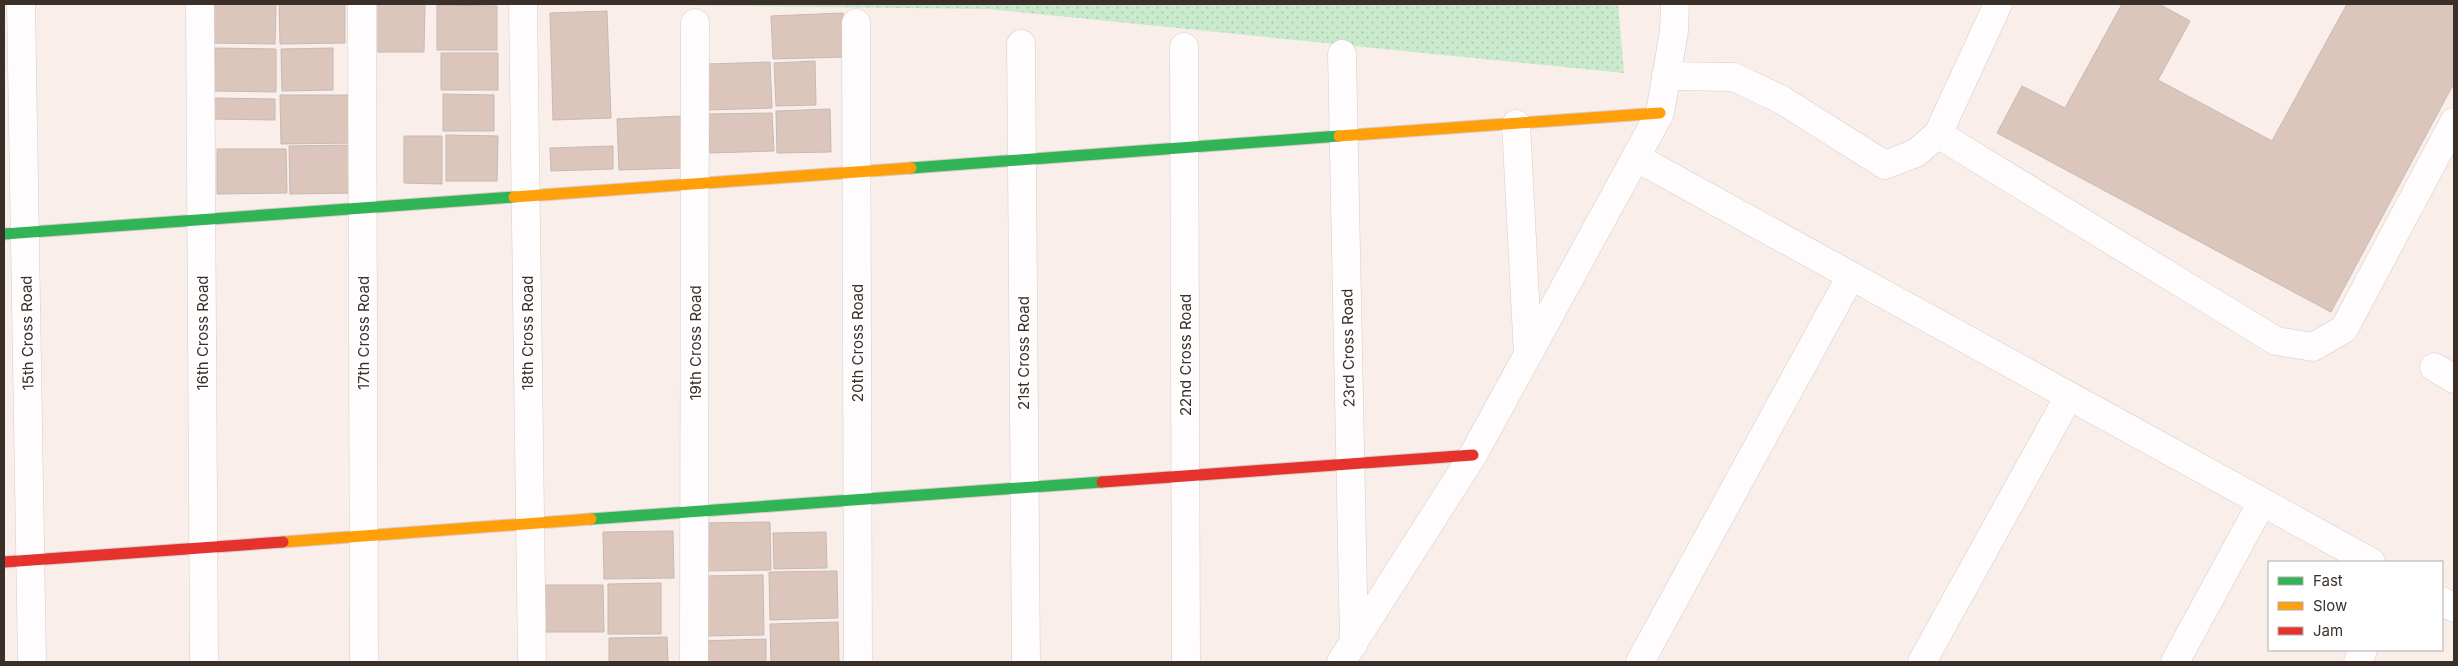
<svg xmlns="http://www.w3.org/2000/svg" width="2458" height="666" font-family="Inter,sans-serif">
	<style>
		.grass { fill: url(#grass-dots) }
		.building { fill: #dcc6bc; stroke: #c4bab5 }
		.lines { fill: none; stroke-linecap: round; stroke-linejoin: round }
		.street-casing { stroke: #d7ccc7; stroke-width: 29 }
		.fast-casing { stroke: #d7ccc7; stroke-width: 13 }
		.slow-casing { stroke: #d7ccc7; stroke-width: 13 }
		.jam-casing { stroke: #d7ccc7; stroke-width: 13 }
		.street { stroke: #fefcfc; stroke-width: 28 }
		.fast { stroke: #30b455; stroke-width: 11 }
		.slow { stroke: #ff9f0a; stroke-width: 11 }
		.jam { stroke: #e5322d; stroke-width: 11 }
		.labels { text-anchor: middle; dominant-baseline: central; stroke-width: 4; stroke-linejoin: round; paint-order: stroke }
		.street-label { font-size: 15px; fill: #3b2f2a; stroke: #fff }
	</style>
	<defs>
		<pattern id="grass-dots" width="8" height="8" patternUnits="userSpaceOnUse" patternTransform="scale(1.25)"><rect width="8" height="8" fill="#c9eacd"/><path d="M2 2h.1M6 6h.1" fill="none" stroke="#aec9b0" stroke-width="1.8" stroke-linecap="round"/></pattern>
	</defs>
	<rect width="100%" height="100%" fill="#f9eee9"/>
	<path class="grass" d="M588 4H1618L1624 73 988 9Z"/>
	<path class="building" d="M209 4H276L275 44 209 43Z
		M279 4H345V43L280 44Z
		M378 4H425L424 52H378Z
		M2122 4H2159L2190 21 2158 80 2272 141 2347 4H2454V83L2331 312 1997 133 2022 86 2065 108Z
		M437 5 497 6V50H437Z
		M607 11 611 118 553 120 550 13Z
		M843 13 844 57 773 59 771 16Z
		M215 48 276 49V92L214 91Z
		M333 48V90L282 91 281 49Z
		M441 53H498V90H441Z
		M815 61 816 105 776 106 774 63Z
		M770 62 772 108 708 110 707 64Z
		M443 94 494 95V131H443Z
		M280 95H351L352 143 281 144Z
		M213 98 275 99V120L213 119Z
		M830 109 831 152 777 153 776 111Z
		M772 113 774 151 710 153 708 114Z
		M682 116 684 168 619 170 617 119Z
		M446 135 498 136 497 181H446Z
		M404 136H442V184L404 183Z
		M352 145V193L290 194 289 146Z
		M613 146V169L551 171 550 148Z
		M217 149H286L287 193 217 194Z
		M770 522 771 570 702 571 701 523Z
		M673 531 674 578 604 579 603 532Z
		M826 532 827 568 774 569 773 533Z
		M837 571 838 618 770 620 769 572Z
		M763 575 764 635 703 636 702 576Z
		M661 583V634H608V584Z
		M544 585H603L604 632H544Z
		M838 622 839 662H771L770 624Z
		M667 637 668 662H609V638Z
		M766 639V662H700L699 641Z"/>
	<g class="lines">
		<defs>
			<path id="street" d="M21 4 32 662
				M200 4 204 662
				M362 4 364 662
				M523 4 532 662
				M1998 4 1938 134 2276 341 2313 347 2344 329 2454 122
				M856 23 858 662
				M1021 44 1026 662
				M1184 47 1186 662
				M1342 54 1354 643
				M1666 76 1734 77 1782 100 1885 165 1916 153 1938 134
				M1516 124 1528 355
				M1637 158 2371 562
				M2434 367 2454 379
				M2442 601 2454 608
				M694 662 695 23
				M1341 662 1473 455 1660 113 1674 31 1675 4
				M1640 662 1851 276
				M1922 662 2069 396
				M2175 662 2262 502
				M2358 662 2363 650"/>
			<path id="fast" d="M911 168 1339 136
				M4 234 514 197
				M591 519 1102 482"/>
			<path id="slow" d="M1339 136 1660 113
				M514 197 911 168
				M283 542 591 519"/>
			<path id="jam" d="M1102 482 1473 455
				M4 562 283 542"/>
		</defs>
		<use href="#street" class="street-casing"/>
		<use href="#fast" class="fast-casing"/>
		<use href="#slow" class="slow-casing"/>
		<use href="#jam" class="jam-casing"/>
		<use href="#street" class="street"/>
		<use href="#fast" class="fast"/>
		<use href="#slow" class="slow"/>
		<use href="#jam" class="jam"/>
	</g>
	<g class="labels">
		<g class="street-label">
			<text transform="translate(27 333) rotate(-91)">15th Cross Road</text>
			<text transform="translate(202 333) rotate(-90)">16th Cross Road</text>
			<text transform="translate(363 333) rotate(-90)">17th Cross Road</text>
			<text transform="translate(527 333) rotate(-90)">18th Cross Road</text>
			<text transform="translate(695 343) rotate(-90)">19th Cross Road</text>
			<text transform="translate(857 343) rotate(-90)">20th Cross Road</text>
			<text transform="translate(1348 348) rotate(-91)">23rd Cross Road</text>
			<text transform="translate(1023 353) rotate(-90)">21st Cross Road</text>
			<text transform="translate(1185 355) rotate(-90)">22nd Cross Road</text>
		</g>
	</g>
	<rect width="2458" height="666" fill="none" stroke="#3b2f2a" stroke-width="10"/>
	<rect x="2268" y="561" width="175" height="90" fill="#ffffff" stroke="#b1acaa"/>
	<rect x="2278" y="577" width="25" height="8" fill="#30b455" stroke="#b1acaa"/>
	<text x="2313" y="586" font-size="15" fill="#3b2f2a">Fast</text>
	<rect x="2278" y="602" width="25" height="8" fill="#ff9f0a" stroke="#b1acaa"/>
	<text x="2313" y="611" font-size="15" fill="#3b2f2a">Slow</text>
	<rect x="2278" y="627" width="25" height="8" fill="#e5322d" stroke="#b1acaa"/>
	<text x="2313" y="636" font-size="15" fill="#3b2f2a">Jam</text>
</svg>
